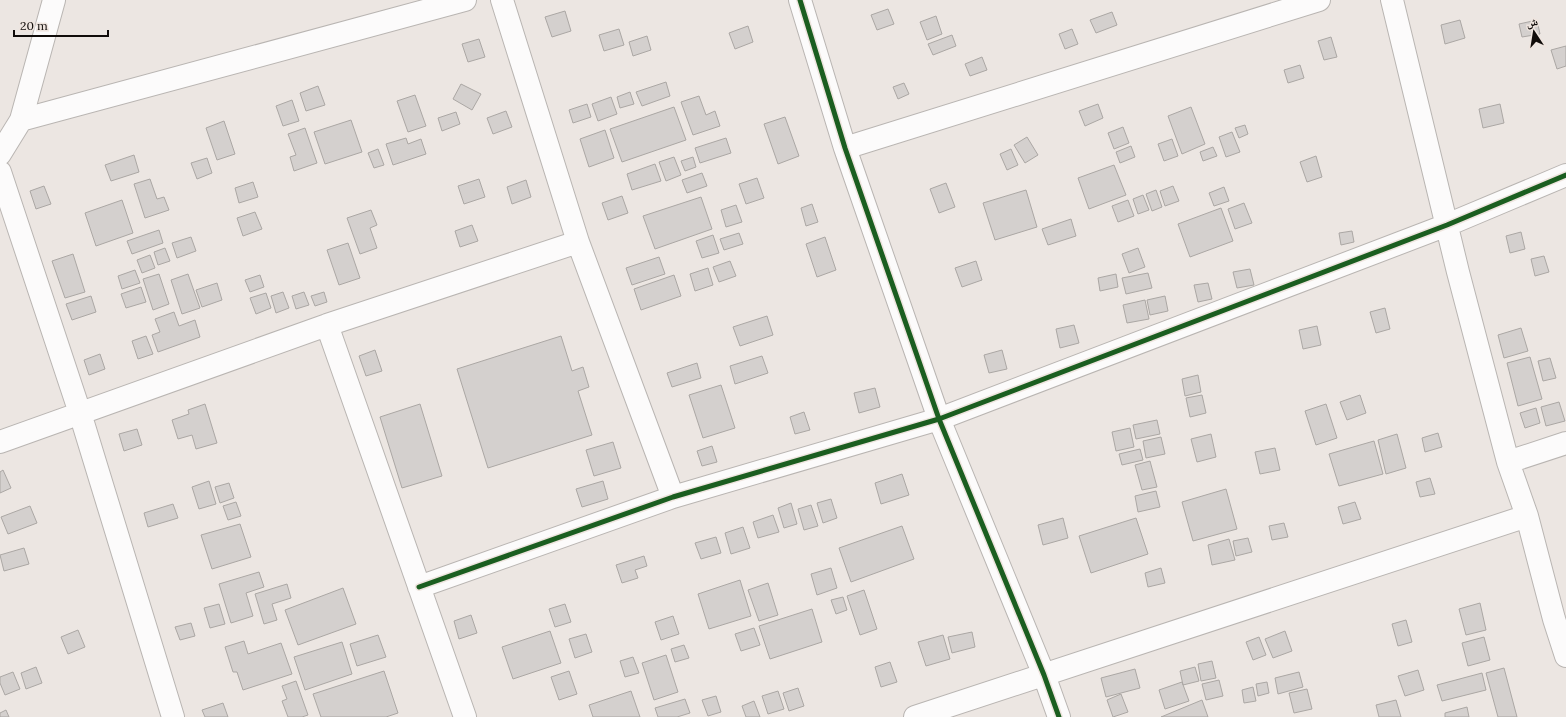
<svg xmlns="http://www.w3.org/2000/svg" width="1566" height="717" font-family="Lora,'Noto Naskh Arabic',serif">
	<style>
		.building { fill: #d4d0ce; stroke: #aba7a4 }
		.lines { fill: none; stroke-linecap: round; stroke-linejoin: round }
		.minor-casing { stroke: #b9b5b2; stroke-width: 24 }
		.minor { stroke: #fcfbfb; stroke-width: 22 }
		.cycleway-casing { stroke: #efe5df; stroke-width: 8 }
		.cycleway { stroke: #1b5e20; stroke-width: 5 }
	</style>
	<rect width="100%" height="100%" fill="#ece6e2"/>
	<path class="building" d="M888 9 894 24 877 30 871 15Z
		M565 11 571 31 552 37 545 17Z
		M1112 12 1117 25 1096 33 1090 20Z
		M936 16 942 34 927 40 920 22Z
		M1460 20 1465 38 1445 44 1441 25Z
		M1537 20 1540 34 1522 37 1519 24Z
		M748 26 753 42 735 49 729 33Z
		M619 29 624 45 604 51 599 35Z
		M1072 29 1078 44 1065 49 1059 34Z
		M952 35 956 46 933 55 928 44Z
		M647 36 651 50 633 56 629 42Z
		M1331 37 1337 57 1324 60 1318 41Z
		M479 39 485 57 468 62 462 44Z
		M1566 46V66L1557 69 1551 50Z
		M982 57 987 70 970 76 965 64Z
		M1300 65 1304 78 1288 83 1284 70Z
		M666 82 670 96 642 106 636 92Z
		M904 83 909 94 898 99 893 87Z
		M461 84 481 94 472 110 453 99Z
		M318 86 325 105 306 111 300 93Z
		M630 92 634 104 620 108 617 97Z
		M415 95 426 126 408 132 397 101Z
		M699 96 706 115 715 111 720 126 693 135 681 102Z
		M611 97 617 114 598 121 592 104Z
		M292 100 299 121 283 126 276 106Z
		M587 104 591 117 573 123 569 110Z
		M1098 104 1103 118 1085 126 1079 111Z
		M1500 104 1504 123 1483 128 1479 109Z
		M674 107 686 140 622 162 610 129Z
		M1191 107 1205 144 1182 154 1168 116Z
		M506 111 512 127 493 134 487 118Z
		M456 112 460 124 442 131 438 118Z
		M785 117 799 156 778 164 764 124Z
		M351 120 362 152 325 164 314 132Z
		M224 121 235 154 217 160 206 128Z
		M1245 125 1248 134 1239 138 1235 128Z
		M1123 127 1129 143 1114 149 1108 133Z
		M305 128 317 163 294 171 290 157 296 155 288 134Z
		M605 130 614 158 589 167 580 139Z
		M1232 132 1240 152 1226 157 1219 137Z
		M1027 137 1038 155 1025 163 1014 145Z
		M406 138 408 144 421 139 426 154 393 165 386 144Z
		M726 138 731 153 700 163 695 148Z
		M1172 139 1178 156 1164 161 1158 144Z
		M1131 146 1135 157 1120 163 1116 152Z
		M1213 147 1217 156 1203 161 1200 152Z
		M378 149 384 165 374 168 368 153Z
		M1011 149 1018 165 1007 170 1000 154Z
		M134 155 139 172 111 181 105 165Z
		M1316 156 1322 177 1307 182 1300 162Z
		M674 157 681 175 666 181 659 162Z
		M693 157 696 167 685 171 681 161Z
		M207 158 212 173 197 179 191 163Z
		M655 164 661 181 632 190 627 174Z
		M1114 165 1126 195 1089 209 1078 178Z
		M702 173 707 186 687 193 682 180Z
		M757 178 764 198 746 204 739 184Z
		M150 179 157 199 164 197 169 210 145 218 134 184Z
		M479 179 485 197 464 204 458 186Z
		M526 180 531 197 512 204 507 187Z
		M253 182 258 197 239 203 235 188Z
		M946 183 955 207 939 213 930 189Z
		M44 186 51 204 36 209 30 191Z
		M1173 186 1179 201 1165 206 1160 191Z
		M1224 187 1229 201 1214 206 1209 193Z
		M1026 190 1037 227 995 240 983 203Z
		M1156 190 1162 207 1152 211 1146 194Z
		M1143 195 1149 210 1138 214 1133 199Z
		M622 196 628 213 608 220 602 203Z
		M701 197 712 229 655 249 643 216Z
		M122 200 133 233 96 246 85 213Z
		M1128 200 1134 216 1118 222 1112 206Z
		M1244 203 1252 223 1235 229 1228 209Z
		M812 204 818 222 806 226 801 208Z
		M736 205 742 222 726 227 721 210Z
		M1221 208 1233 241 1190 257 1178 224Z
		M371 210 377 225 370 228 377 248 360 254 347 218Z
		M255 212 262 229 243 236 237 218Z
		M1071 219 1076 236 1048 245 1042 229Z
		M472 225 478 241 460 247 455 231Z
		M159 230 163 243 132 254 127 241Z
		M1352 231 1354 242 1341 245 1339 233Z
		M1521 232 1525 249 1510 253 1506 236Z
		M739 233 743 244 724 250 720 239Z
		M713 235 719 253 702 258 696 241Z
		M191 237 196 251 177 258 172 243Z
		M825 237 836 270 817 277 806 244Z
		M348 243 360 278 339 285 327 250Z
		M165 248 170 261 158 265 154 252Z
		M1138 248 1145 267 1129 273 1122 254Z
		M73 254 85 292 65 298 52 261Z
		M150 255 155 268 142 273 137 260Z
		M1544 256 1549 272 1535 276 1531 259Z
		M659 257 665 274 632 285 626 268Z
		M730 261 736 276 719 282 713 267Z
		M976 261 982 280 962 287 955 268Z
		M708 268 713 285 695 291 690 274Z
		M1250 269 1254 285 1237 288 1233 272Z
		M135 270 140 283 122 289 118 276Z
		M1148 273 1152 288 1126 294 1122 278Z
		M159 274 169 304 153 310 143 279Z
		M188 274 200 308 182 314 171 280Z
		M1116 274 1118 287 1100 291 1098 278Z
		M260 275 264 287 250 292 245 280Z
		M674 275 681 296 641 310 634 289Z
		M217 283 222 300 202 307 196 290Z
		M1208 283 1212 299 1198 302 1194 285Z
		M141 287 146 302 126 308 121 294Z
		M283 292 289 308 276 313 271 296Z
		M304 292 309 305 296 309 292 296Z
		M324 292 327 302 315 306 311 296Z
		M266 293 271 308 256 314 250 298Z
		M91 296 96 312 72 320 66 304Z
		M1165 296 1168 311 1150 315 1147 300Z
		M1145 300 1149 319 1127 323 1123 305Z
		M1385 308 1390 329 1376 333 1370 312Z
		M174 312 179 326 195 320 200 337 158 352 152 335 160 332 155 319Z
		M767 316 773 335 740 346 733 327Z
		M1074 325 1079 343 1060 348 1056 329Z
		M1317 326 1321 345 1303 349 1299 330Z
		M1521 328 1528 351 1504 358 1498 335Z
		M146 336 153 354 138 359 132 341Z
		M561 336 572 371 583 367 589 387 578 391 592 435 488 468 457 369Z
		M375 350 382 371 366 376 359 356Z
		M1002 350 1007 369 989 373 984 355Z
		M100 354 105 369 89 375 84 360Z
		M762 356 768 373 735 384 730 366Z
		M1530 357 1542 399 1518 406 1507 363Z
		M1550 358 1556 378 1543 381 1538 361Z
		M697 363 701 378 672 387 667 373Z
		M1198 375 1201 392 1185 396 1182 379Z
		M721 385 735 428 703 438 689 395Z
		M875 388 880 407 859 413 854 393Z
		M1202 395 1206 413 1190 417 1186 398Z
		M1360 395 1366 413 1347 420 1340 402Z
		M1559 402 1565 421 1546 426 1541 407Z
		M205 404 217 443 196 449 192 435 178 439 172 420 189 414 188 410Z
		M420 404 442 476 402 488 380 417Z
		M1326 404 1337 438 1316 445 1305 411Z
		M1536 408 1540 423 1525 428 1520 413Z
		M804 412 810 430 795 434 790 417Z
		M1157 420 1160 434 1136 439 1133 425Z
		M1130 428 1134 447 1116 451 1112 432Z
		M137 429 142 445 124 451 119 434Z
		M1438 433 1442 447 1425 452 1422 438Z
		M1211 434 1216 457 1197 462 1191 439Z
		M1397 434 1406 468 1386 474 1378 440Z
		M1161 437 1165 454 1146 458 1143 441Z
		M1374 441 1383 474 1339 486 1329 454Z
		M613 442 621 468 594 476 586 450Z
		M712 446 717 462 702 466 697 451Z
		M1275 448 1280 470 1260 474 1255 452Z
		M1140 449 1143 460 1122 465 1119 454Z
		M1150 461 1157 487 1142 490 1135 465Z
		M3 470 11 488 0 493V472Z
		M902 474 909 495 881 504 875 483Z
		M1430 478 1435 494 1420 497 1416 482Z
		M209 481 216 504 199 509 192 487Z
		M603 481 608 499 582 507 576 489Z
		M229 483 234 498 220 503 215 487Z
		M1226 489 1237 529 1193 541 1182 502Z
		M1156 491 1160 507 1138 512 1135 496Z
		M831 499 837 518 823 523 817 503Z
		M236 502 241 516 228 520 223 506Z
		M1355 502 1361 519 1343 524 1338 507Z
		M791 503 797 524 784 528 778 508Z
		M173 504 178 518 148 527 144 513Z
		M811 505 818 526 804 530 798 509Z
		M30 506 37 523 8 534 1 517Z
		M773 515 779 532 758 538 753 522Z
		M1063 518 1068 538 1043 545 1038 525Z
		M1136 518 1148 554 1091 573 1079 536Z
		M1284 523 1288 537 1272 540 1269 526Z
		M240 524 251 557 212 569 201 535Z
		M902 526 914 559 851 582 839 548Z
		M743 527 750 548 731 554 725 533Z
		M716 537 721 553 701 559 695 543Z
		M1248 538 1252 552 1236 556 1233 541Z
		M1229 539 1235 560 1212 565 1208 545Z
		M24 548 29 564 4 571 0 555Z
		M644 556 647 566 635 570 638 578 622 583 616 565Z
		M831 568 837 588 817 595 811 574Z
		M1161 568 1165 583 1148 587 1145 573Z
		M259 572 264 587 246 593 253 616 231 623 219 584Z
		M740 580 751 616 709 629 698 594Z
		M768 583 778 615 759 621 748 590Z
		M287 584 291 598 272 604 277 620 264 624 255 594Z
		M343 588 356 624 298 645 285 610Z
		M864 590 877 629 860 635 847 596Z
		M843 597 847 610 836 614 831 600Z
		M1480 603 1486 630 1466 635 1459 609Z
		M219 604 225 624 210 628 204 608Z
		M565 604 571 622 555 627 549 609Z
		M812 609 822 642 770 659 759 626Z
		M471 615 477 633 459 639 454 621Z
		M673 616 679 634 661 640 655 622Z
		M1406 620 1412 642 1398 646 1392 624Z
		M191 623 195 636 180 640 175 627Z
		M754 628 760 645 741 651 735 634Z
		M78 630 85 647 68 654 61 637Z
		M550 631 561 663 513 679 502 647Z
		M1285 631 1292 651 1273 658 1265 639Z
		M972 632 975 647 952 653 948 637Z
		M586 634 592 652 575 658 569 639Z
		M378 635 386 657 357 666 350 644Z
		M943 635 950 659 926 666 918 642Z
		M1259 637 1266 655 1253 660 1246 642Z
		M1484 637 1490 660 1468 666 1462 643Z
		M244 641 248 654 281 643 292 674 243 690 237 672H233L225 647Z
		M342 642 352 674 305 690 294 657Z
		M684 645 689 658 675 662 671 649Z
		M666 655 678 692 654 700 642 663Z
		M633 657 639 673 625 677 620 661Z
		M1212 661 1216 678 1201 681 1198 664Z
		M890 662 897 682 881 687 875 667Z
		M36 667 42 683 26 689 21 673Z
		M1195 667 1199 681 1183 685 1180 671Z
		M1504 668 1517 717H1498L1486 673Z
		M1135 669 1140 688 1106 697 1101 678Z
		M1418 670 1424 690 1405 696 1398 676Z
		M384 671 398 713 386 717H321L313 694Z
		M569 671 577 694 559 700 551 677Z
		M13 672 20 689 5 695 0 683V677Z
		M1299 672 1303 687 1278 694 1275 678Z
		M1482 673 1486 690 1442 701 1437 685Z
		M1219 680 1223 696 1206 700 1202 684Z
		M296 681 308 715 302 717H288L282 701 287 699 282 686Z
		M1182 682 1189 701 1165 709 1159 690Z
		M1267 682 1269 693 1258 696 1256 684Z
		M1253 687 1256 701 1244 703 1242 690Z
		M798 688 804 706 789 711 783 693Z
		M1307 689 1312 709 1294 713 1289 693Z
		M631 691 640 717H593L589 705Z
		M778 691 784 709 768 714 762 696Z
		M1121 694 1128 712 1113 717 1107 700Z
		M716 696 721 712 708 716 702 700Z
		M685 699 690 713 677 717H658L655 708Z
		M1202 700 1208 717H1161Z
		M1396 700 1401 717H1379L1376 705Z
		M754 701 760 717H746L742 706Z
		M223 703 228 717H205L202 710Z
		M1467 707 1469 717H1445V713Z
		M6 710 9 717H0V713Z"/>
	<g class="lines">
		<defs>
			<path id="minor" d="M502 0 578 242 673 497
				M800 0 845 148 939 419 1044 675 1059 717
				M1392 0 1458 272 1508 462 1527 516 1554 619 1566 656
				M21 120 54 0
				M845 148 1319 0
				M0 154 21 120 465 0
				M0 172 80 413 173 717
				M327 325 465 717
				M0 442 327 325 578 242
				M1508 462 1566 443
				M419 587 673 497 939 419 1447 225 1566 175
				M915 717 1527 516"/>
		</defs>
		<use href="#minor" class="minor-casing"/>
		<use href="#minor" class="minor"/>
		<defs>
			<path id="cycleway" d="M800 0 845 148 939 419 1044 675 1059 717
				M419 587 673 497 939 419 1447 225 1566 175"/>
		</defs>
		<use href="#cycleway" class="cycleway-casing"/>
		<use href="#cycleway" class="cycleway"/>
	</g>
	<g transform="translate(1534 32) rotate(348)" stroke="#efe5df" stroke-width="3" paint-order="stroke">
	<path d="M0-3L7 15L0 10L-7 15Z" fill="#100c0a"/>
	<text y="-6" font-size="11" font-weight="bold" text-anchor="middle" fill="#100c0a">ش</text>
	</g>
	<path d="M14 30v6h94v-6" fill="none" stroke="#100c0a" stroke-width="2"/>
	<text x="20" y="30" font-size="12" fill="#100c0a" stroke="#efe5df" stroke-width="3" paint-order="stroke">20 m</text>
</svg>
